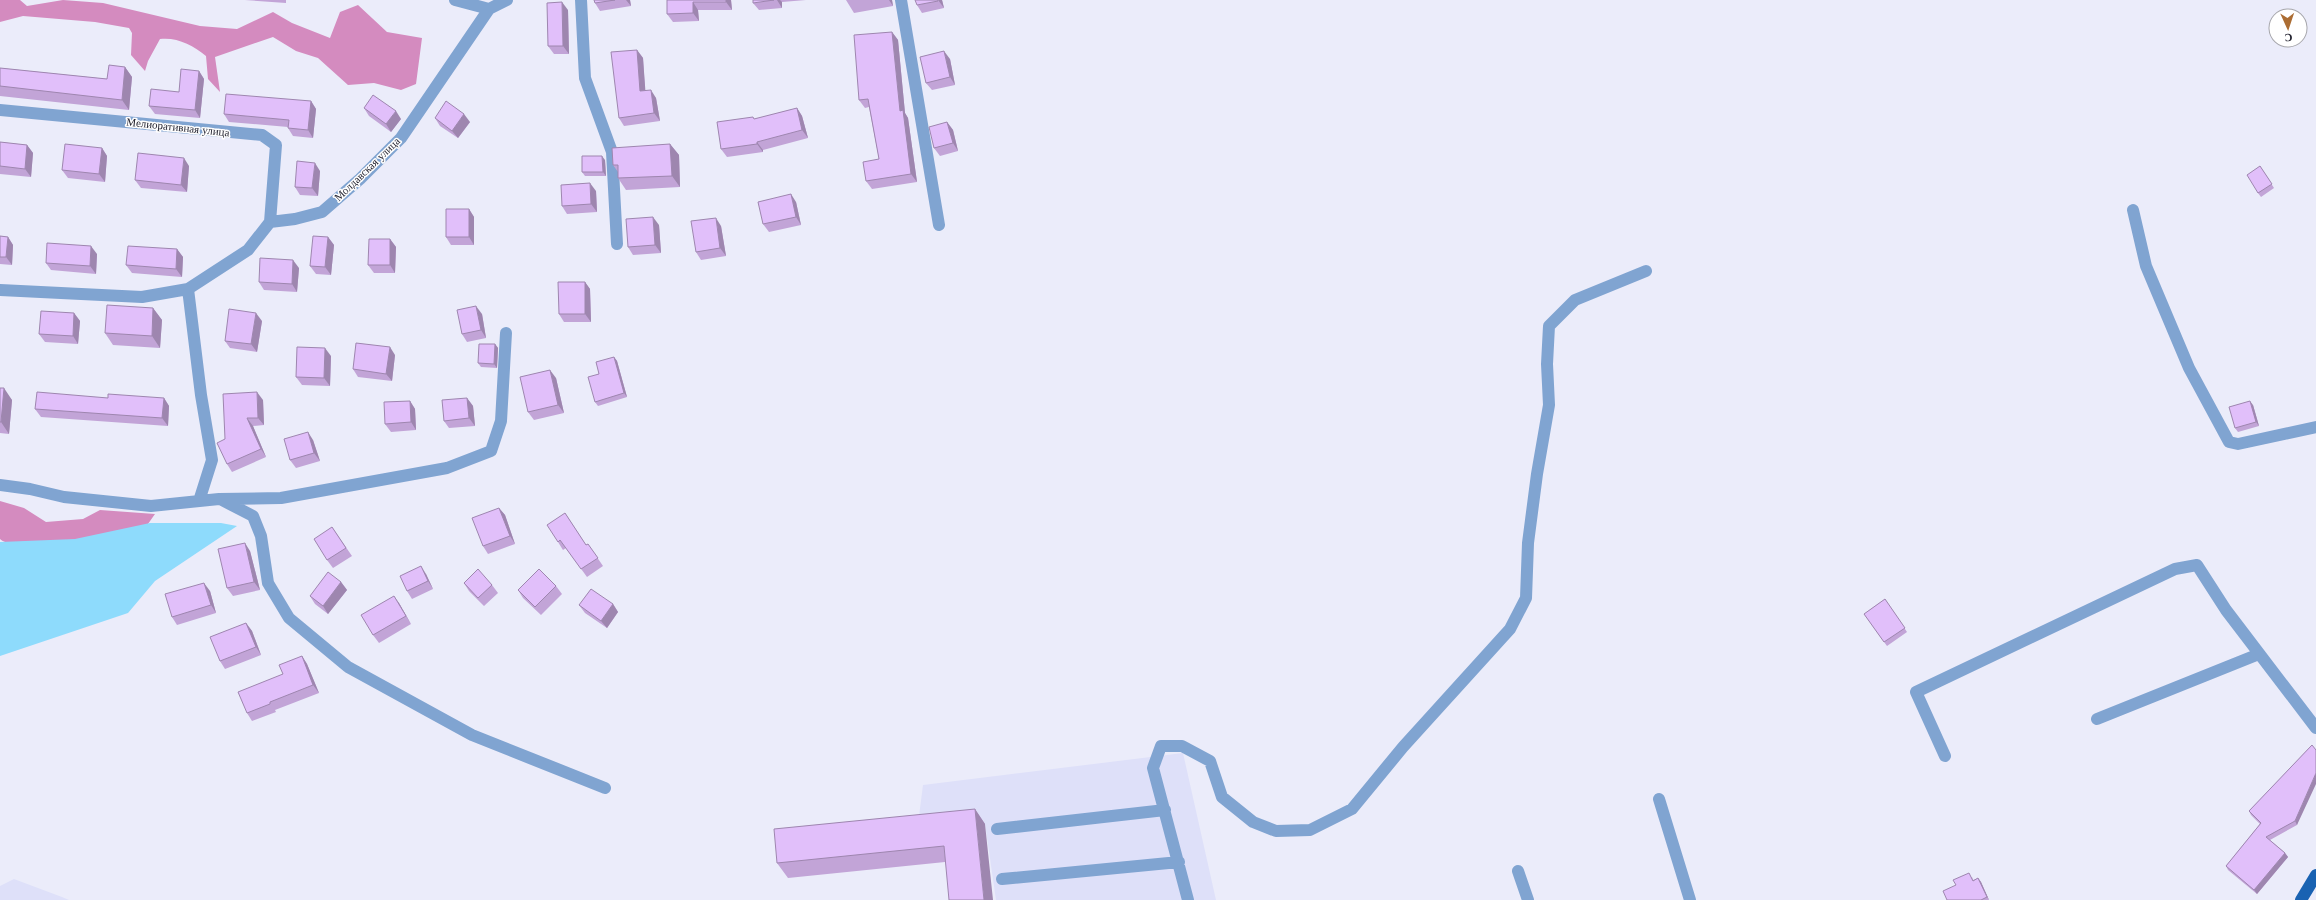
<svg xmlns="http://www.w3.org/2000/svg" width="2316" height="900" font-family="'Libre Baskerville',serif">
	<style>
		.built { fill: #dee0f9 }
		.forest { fill: #d48bbf }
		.water { fill: #8edbfc }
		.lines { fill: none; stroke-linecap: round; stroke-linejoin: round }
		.minor { stroke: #80a4d1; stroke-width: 12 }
		.major { stroke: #1962b2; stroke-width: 12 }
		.wall { fill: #c2a4d7 }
		.shaded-wall { fill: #9e86af }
		.building { fill: #e1bffa; stroke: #9e86af }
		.labels { text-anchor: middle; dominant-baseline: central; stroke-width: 3; stroke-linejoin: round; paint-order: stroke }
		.street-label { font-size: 11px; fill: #22222f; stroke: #fff }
	</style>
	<rect width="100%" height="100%" fill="#ebecfa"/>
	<path class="built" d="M1183 753 1216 900H996L985 824H918L923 785Z
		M14 879 62 897 69 900H0V886Z"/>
	<path class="forest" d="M0 0H20L27 6 63 0 103 3 200 26 237 29 273 12 292 23 330 38 340 12 358 5 387 32 422 38 416 84 401 90 374 83 348 85 318 58 296 51 273 37 215 57 220 92 208 79 206 56C193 45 177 37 160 39L148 61 145 71 131 55 132 33 129 28 95 22 23 16 0 22Z
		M0 501 24 508 46 522 83 519 100 510 155 514 143 531C116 535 19 556 0 539Z"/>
	<path class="water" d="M150 523H221L237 526 155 581 128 613 0 656V542L75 539Z"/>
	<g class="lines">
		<path class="minor" d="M455 0 489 9
			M581 0 585 78 612 152 617 244
			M901 0 939 225
			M0 110 262 135 276 145 270 222
			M2133 210 2146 266 2189 368 2229 442 2238 444 2316 427
			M188 289 201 395 212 460 199 501
			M0 290 142 297 188 289 248 250 270 222 295 219 322 212 360 179 401 138 489 9 507 0
			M0 485 30 489 64 497 151 506 219 499 281 498 447 468 491 451 501 421 506 333
			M222 500 253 516 261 536 268 583 289 618 348 667 472 735 605 788
			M2097 719 2259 654
			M1945 756 1916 692 2175 569 2197 565 2226 610 2316 728
			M1659 799 1690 900
			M997 829 1165 810
			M1518 871 1528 900
			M1002 879 1179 862
			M1188 900 1153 768 1161 746H1182L1210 761 1222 797 1253 822 1276 831 1310 830 1352 809 1403 747 1510 629 1526 598 1528 543 1537 474 1549 405 1547 364 1549 326 1575 300 1646 271"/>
		<path class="major" d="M2301 900 2316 875"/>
	</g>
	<path class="wall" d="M245 0H286V3Z
		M594 0H630L631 6 600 11 595 3Z
		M667 0H731L732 10H698L699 21 673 22 667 14Z
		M753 0H806L782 2V8L759 10 753 3Z
		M846 0H892L893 6 854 13Z
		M942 0 944 8 922 13 917 5Z
		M568 10 569 54H554L548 46Z
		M892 32 898 40 905 113 908 118 917 182 872 189 866 181 879 159 869 107 865 108 859 100Z
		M637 50 643 58 645 90 656 98 660 121 624 126 619 118Z
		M950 59 955 85 932 90 926 83Z
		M125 67 132 77 129 110 0 96V68L107 79Z
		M199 71 204 79 200 118 155 114 149 106 179 92Z
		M311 101 316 109 313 138 293 136 288 128V127L229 122 224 114Z
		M364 108 401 119 391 132 369 116Z
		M797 108 802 116 808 138 763 150V152L727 157 721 149 755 119Z
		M435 118 470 122 458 138 440 126Z
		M947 122 953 130 958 151 940 156 934 148Z
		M0 142 27 145 33 153 31 177 0 174Z
		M670 144 679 155 680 187 626 190 618 178V172L613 165Z
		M102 148 107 156 105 182 68 178 62 170Z
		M605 160 606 176H585L582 172Z
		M189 166 187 192 141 188 135 180Z
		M2260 166 2274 188 2261 197 2258 193Z
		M320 171 318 196 300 195 295 187Z
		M596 191 597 212 567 214 562 206Z
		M796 202 801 225 769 232 763 224Z
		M469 209 474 217V245H451L446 237Z
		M659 225 661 253 633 255 628 247Z
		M721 226 726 256 701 260 696 252Z
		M0 236 8 237 13 245 12 265 0 264Z
		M328 237 334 245 331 275 316 274 310 266Z
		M390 239 396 247 395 273H374L368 265Z
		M177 249 183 257 182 277 132 273 126 265Z
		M97 254 96 274 51 270 46 263Z
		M299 268 297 292 264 290 259 282Z
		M585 282 590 289 591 322H564L559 314Z
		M153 308 162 320 160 348 113 345 105 333Z
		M74 313 80 321 78 344 45 342 39 334Z
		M482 314 486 338 467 342 462 334Z
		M262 321 257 352 230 348 225 341Z
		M495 344 498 348 497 368 481 367 478 363Z
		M395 355 392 381 358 377 353 369Z
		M331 356 330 386 302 385 296 377Z
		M614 357 617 361 627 397 598 406 595 402 599 374Z
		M556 378 564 413 534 420 528 412Z
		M0 388 12 400 9 434 0 433Z
		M108 398H164L169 406 168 426 41 417 35 409Z
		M467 398 473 406 475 426 449 428 444 421Z
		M263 400 264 425 253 426 266 457 232 472 227 464 225 439Z
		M410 401 415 409 416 430 391 432 385 424Z
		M2253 405 2259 426 2238 432 2235 428Z
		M313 440 320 461 296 468 290 460Z
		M499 508 505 515 515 544 488 554 483 546Z
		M565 513 586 545 588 544 603 566 587 577 566 548 563 550 558 542Z
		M332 527 352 556 333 568 327 560Z
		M250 551 260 590 233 596 227 588Z
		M426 574 433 589 412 599 407 591Z
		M341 582 347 590 328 614 315 604 310 596Z
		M464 583 492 585 498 593 484 606 469 591Z
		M556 586 562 594 541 615 523 598 518 590Z
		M210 591 216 613 177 625 172 617Z
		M1885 599 1907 632 1887 646 1864 614Z
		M399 603 411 624 379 643 373 635Z
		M613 604 618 612 607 628 585 613 579 605Z
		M246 623 252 631 261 655 225 669 220 661Z
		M302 656 307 664 319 693 275 710 276 712 252 721 247 713 283 674Z
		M2312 745 2297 825 2270 840 2285 853 2288 857 2257 894 2228 870 2226 866 2260 824 2251 815 2249 811Z
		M975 809 985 824 945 862 788 878 777 863Z
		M1972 877 1973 880 1978 878 1981 882 1989 900H1947Z"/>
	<path class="shaded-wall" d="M626 0H630L631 6Z
		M726 0H731L732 10 726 2Z
		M777 0H780L782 2V8Z
		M889 0H892L893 6Z
		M938 0H942L944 8Z
		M562 2 568 10 569 54 563 46Z
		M693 2 698 10 699 21 693 13Z
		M892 32 898 40 905 113 908 118 917 182 911 174 900 111Z
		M637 50 643 58 646 99 640 91Z
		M944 51 950 59 955 85 950 77Z
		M125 67 132 77 129 110 122 100Z
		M199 71 204 79 200 118 195 110Z
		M651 90 656 98 660 121 654 113Z
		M311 101 316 109 313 138 308 130Z
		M797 108 802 116 808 138 802 130Z
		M396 111 401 119 391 132 386 124Z
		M464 114 470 122 458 138 452 131Z
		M947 122 953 130 958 151 953 143Z
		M757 142 763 150V152L757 144Z
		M670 144 679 155 680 187 672 176Z
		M27 145 33 153 31 177 25 169Z
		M102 148 107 156 105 182 99 174Z
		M602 156 605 160 606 176 603 172Z
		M184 158 189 166 187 192 181 185Z
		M315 163 320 171 318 196 312 188Z
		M590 183 596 191 597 212 591 204Z
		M791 194 796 202 801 225 796 217Z
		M469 209 474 217V245L469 237Z
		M653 217 659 225 661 253 655 245Z
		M716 218 721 226 726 256 720 248Z
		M8 237 13 245 12 265 6 257Z
		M328 237 334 245 331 275 325 267Z
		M390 239 396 247 395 273 390 265Z
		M91 246 97 254 96 274 90 266Z
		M177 249 183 257 182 277 176 269Z
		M293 260 299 268 297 292 292 284Z
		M585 282 590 289 591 322 585 314Z
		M476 306 482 314 486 338 481 330Z
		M153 308 162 320 160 348 152 336Z
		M74 313 80 321 78 344 73 336Z
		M256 313 262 321 257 352 251 344Z
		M495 344 498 348 497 368 494 364Z
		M390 347 395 355 392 381 386 374Z
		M325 348 331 356 330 386 324 378Z
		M614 357 617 361 627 397 624 393Z
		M550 370 556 378 564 413 558 405Z
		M4 388 12 400 9 434 1 422Z
		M257 392 263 400 264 425 258 418Z
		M164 398 169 406 168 426 162 418Z
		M467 398 473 406 475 426 469 418Z
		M410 401 415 409 416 430 411 422Z
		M2250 401 2253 405 2259 426 2256 422Z
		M247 418 253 426 266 457 261 449Z
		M308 432 313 440 320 461 314 453Z
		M499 508 505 515 515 544 510 536Z
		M245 543 250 551 260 590 254 582Z
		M421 566 426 574 433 589 428 581Z
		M341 582 347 590 328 614 323 606Z
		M204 583 210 591 216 613 211 605Z
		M394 596 399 603 411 624 406 616Z
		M613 604 618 612 607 628 601 621Z
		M246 623 252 631 261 655 256 647Z
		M302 656 307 664 319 693 313 685Z
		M2316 773V784L2297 825 2295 821Z
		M975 809 985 824 993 900H984Z
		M2285 853 2288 857 2257 894 2254 890Z
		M1978 878 1981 882 1989 900 1987 897Z"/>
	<path class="building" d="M594 0H615L595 3Z
		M667 0H726V2H693V13L667 14Z
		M753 0H774L753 3Z
		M915 0H938V1L917 5Z
		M562 2 563 46H548L547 3Z
		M892 32 900 111 903 110 911 174 866 181 863 162 879 159 868 99 859 100 854 35Z
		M637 50 640 91 651 90 654 113 619 118 611 52Z
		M944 51 950 77 926 83 920 57Z
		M109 65 125 67 122 100 0 86V68L107 79Z
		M181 69 199 71 195 110 149 106 151 89 179 92Z
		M226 94 311 101 308 130 288 128 289 120 224 114Z
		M373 95 396 111 386 124 364 108Z
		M446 101 464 114 452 131 435 118Z
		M797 108 802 130 757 142V144L721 149 717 122 753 117 754 119Z
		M947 122 953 143 934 148 929 127Z
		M0 142 27 145 25 169 0 166Z
		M65 144 102 148 99 174 62 170Z
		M670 144 672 176 618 178V165H613L612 148Z
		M138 153 184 158 181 185 135 180Z
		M582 156H602L603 172H582Z
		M297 161 315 163 312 188 295 187Z
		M2260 166 2272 184 2258 193 2247 175Z
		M590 183 591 204 562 206 561 185Z
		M791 194 796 217 763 224 758 202Z
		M446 209H469V237H446Z
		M653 217 655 245 628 247 626 219Z
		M716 218 720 248 696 252 691 221Z
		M0 236 8 237 6 257H0Z
		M313 236 328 237 325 267 310 266Z
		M369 239H390V265H368Z
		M47 243 91 246 90 266 46 263Z
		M128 246 177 249 176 269 126 265Z
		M260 258 293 260 292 284 259 282Z
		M558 282H585V314H559Z
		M107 305 153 308 152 336 105 333Z
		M476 306 481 330 462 334 457 310Z
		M229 309 256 313 251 344 225 341Z
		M41 311 74 313 73 336 39 334Z
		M356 343 390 347 386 374 353 369Z
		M479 344H495L494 364 478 363Z
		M297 347 325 348 324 378 296 377Z
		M614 357 624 393 595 402 588 377 599 374 596 362Z
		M550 370 558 405 528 412 520 377Z
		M0 388H4L1 422H0Z
		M37 392 108 398V394L164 398 162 418 35 409Z
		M257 392 258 418H247L261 449 227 464 217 443 225 439 223 394Z
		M467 398 469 418 444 421 442 400Z
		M410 401 411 422 385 424 384 402Z
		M2250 401 2256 422 2235 428 2229 407Z
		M308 432 314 453 290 460 284 439Z
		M499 508 510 536 483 546 472 518Z
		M565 513 586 545 588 544 598 558 581 569 560 540 558 542 547 525Z
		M332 527 346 548 327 560 314 539Z
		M245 543 254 582 227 588 218 549Z
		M421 566 428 581 407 591 400 576Z
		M478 569 492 585 478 598 464 583Z
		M539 569 556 586 535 607 518 590Z
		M328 572 341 582 323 606 310 596Z
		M204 583 211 605 172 617 165 594Z
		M591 589 613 604 601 621 579 605Z
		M394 596 406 616 373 635 361 615Z
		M1885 599 1905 628 1884 642 1864 614Z
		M246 623 256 647 220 661 210 637Z
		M302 656 313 685 270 702V704L247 713 238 692 283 674 279 665Z
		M2312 745 2316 750V773L2295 821 2266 837 2285 853 2254 890 2226 866 2261 823 2249 811Z
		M975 809 984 900H949L944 846 777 863 774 829Z
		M1969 873 1973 881 1978 878 1987 897 1981 900H1947L1943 891 1956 885 1953 880Z"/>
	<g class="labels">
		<g class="street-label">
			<text transform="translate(178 127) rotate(6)">Мелиоративная улица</text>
			<text transform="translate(367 169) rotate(-44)">Молдавская улица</text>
		</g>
	</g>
	<g transform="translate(2288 28) rotate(177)"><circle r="19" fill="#ffffff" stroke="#a7a7ac"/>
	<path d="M0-3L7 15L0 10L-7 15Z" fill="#ac6d33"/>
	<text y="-6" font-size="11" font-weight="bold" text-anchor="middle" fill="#22222f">С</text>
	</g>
</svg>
